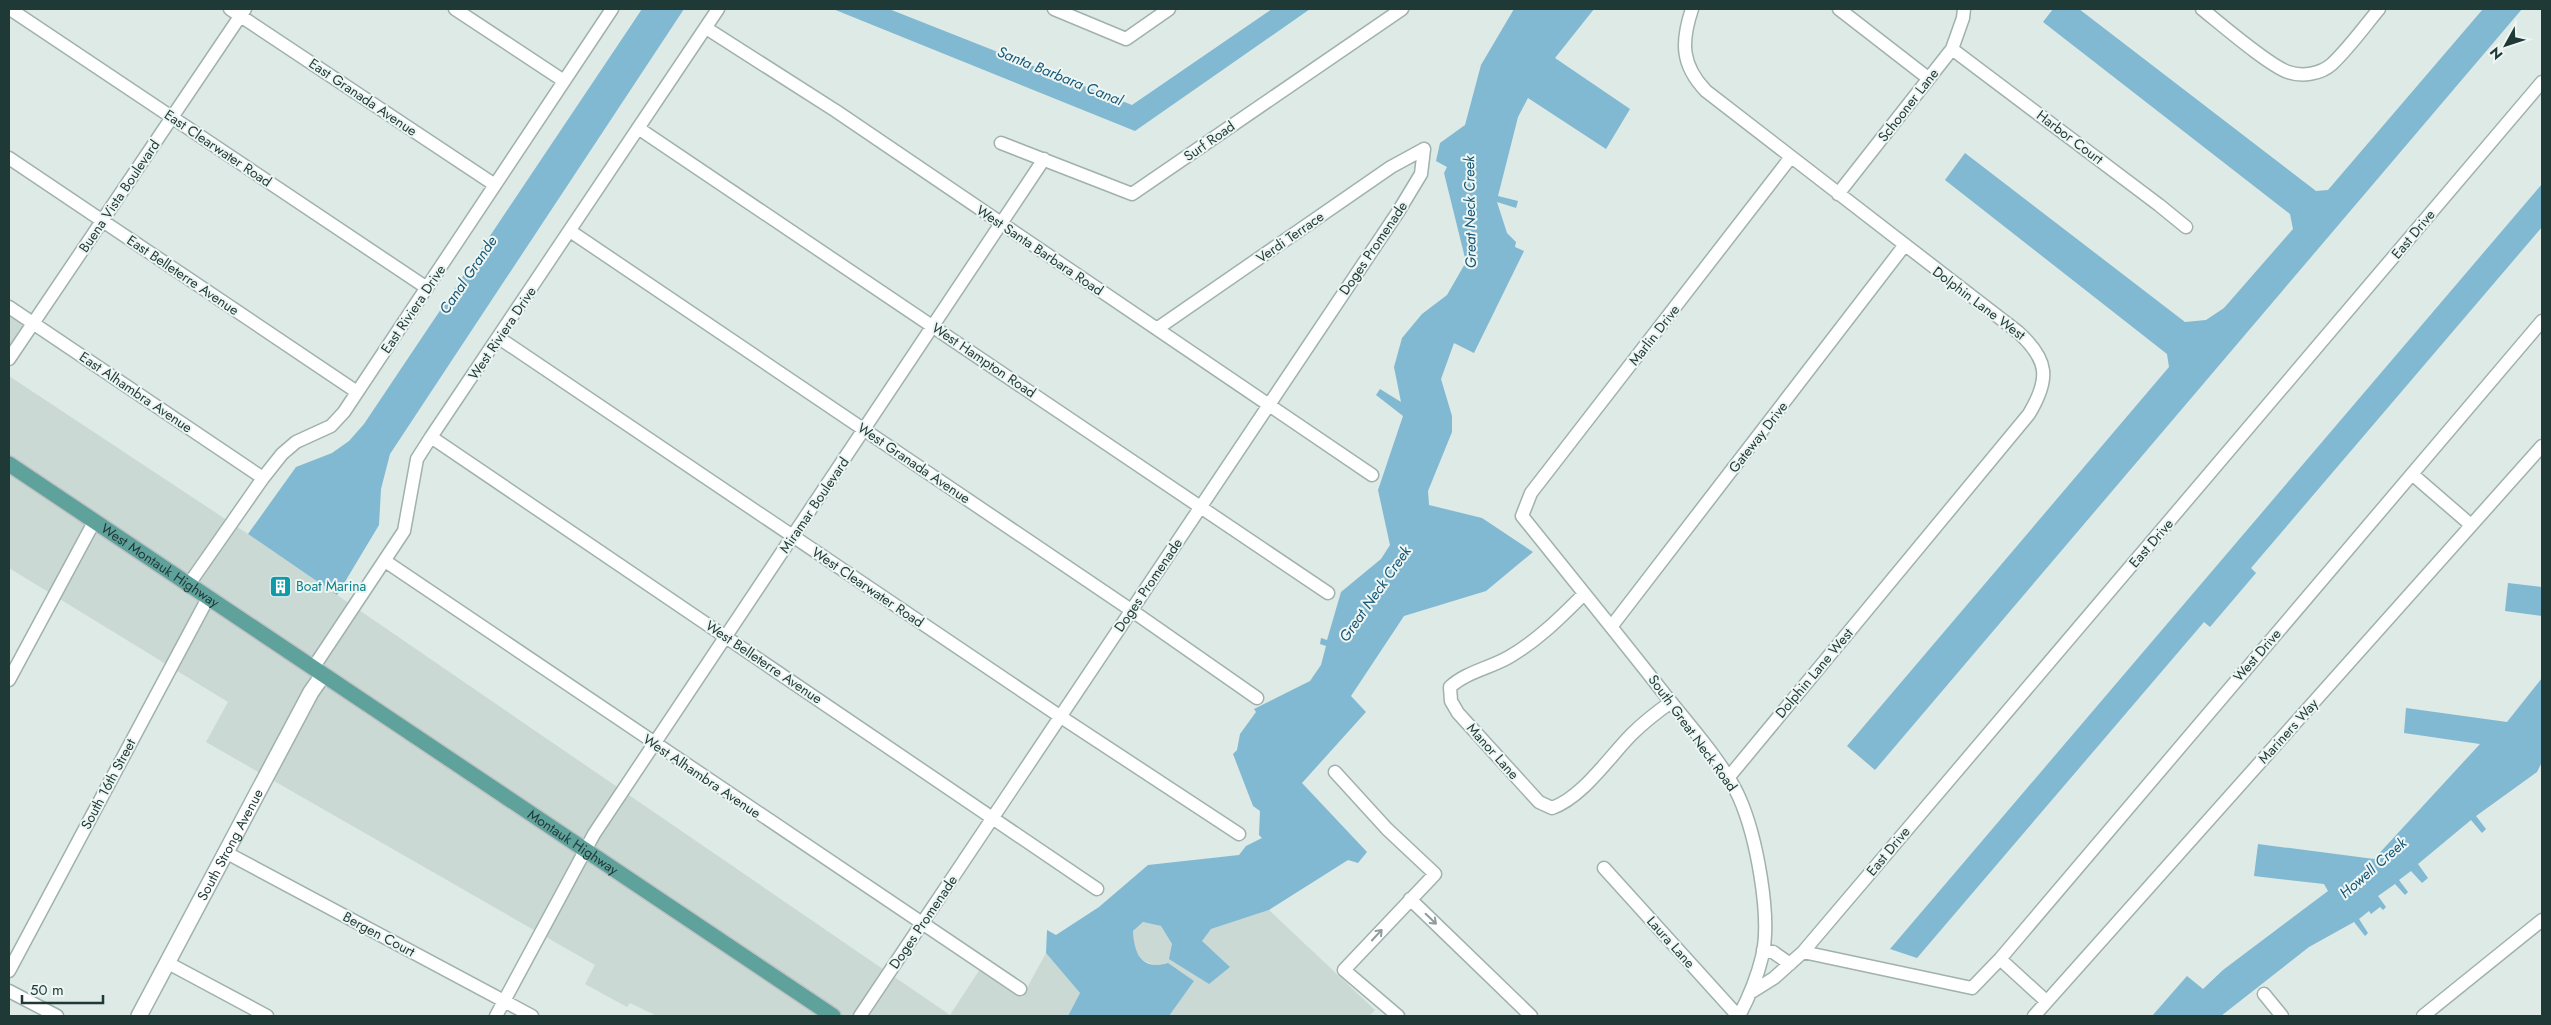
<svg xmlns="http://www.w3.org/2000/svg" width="2551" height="1025" font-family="Jost,sans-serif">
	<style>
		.built { fill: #cbd9d5 }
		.water { fill: #81b8d2 }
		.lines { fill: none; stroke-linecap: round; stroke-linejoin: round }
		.minor-casing { stroke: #a0b1ae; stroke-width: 15 }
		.tertiary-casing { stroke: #a0b1ae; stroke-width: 18 }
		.primary-casing { stroke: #bcc4c3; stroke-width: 18 }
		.minor { stroke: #fff; stroke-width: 12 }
		.tertiary { stroke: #fff; stroke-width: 15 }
		.primary { stroke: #5fa19b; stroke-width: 15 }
		.oneway { stroke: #8e9c9a }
		.labels { text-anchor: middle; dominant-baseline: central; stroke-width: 4; stroke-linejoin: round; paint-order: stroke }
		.street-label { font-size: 14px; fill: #1e3936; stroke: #edf6f3 }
		.culture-label { font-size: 14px; fill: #0d838f; stroke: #edf6f3; text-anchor: start }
		.water-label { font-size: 15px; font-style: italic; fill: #175777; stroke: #edf6f3 }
	</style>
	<rect width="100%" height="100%" fill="#ddeae6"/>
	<path class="built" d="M9 313 25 324 9 349Z
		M9 376 248 534 950 1015 980 969 1022 997 1046 953 1080 993 1068 1016H657L630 1003 627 1007 585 984 595 965 206 742 228 702 9 568Z
		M1269 910 1375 1010 1369 1016H1169L1194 981 1142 960 1134 949 1133 931 1143 922 1161 926 1172 944 1196 975 1209 984 1202 940 1211 929Z"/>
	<path class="water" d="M642 9H684L390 454 381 489 379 525 337 595 248 534 296 467 332 453 349 441 364 424Z
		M833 9H889L1132 105 1272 9H1310L1135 131Z
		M1514 9H1594L1555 58 1630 109 1606 149 1528 98 1518 117 1498 196 1518 201 1516 208 1497 202 1507 233 1516 242 1515 247 1524 251 1474 353 1454 343 1441 379 1452 416V432L1428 491 1429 505 1482 518 1533 552 1486 591 1404 616 1351 696 1366 712 1302 783 1367 852 1358 863 1348 860 1269 910 1211 929 1202 941 1230 967 1209 984 1169 959 1172 944 1161 926 1143 922 1133 931C1134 954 1142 971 1168 963L1194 981 1169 1016H1068L1080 993 1046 953 1047 930 1056 935 1099 907 1148 865 1239 855 1246 846 1262 838 1259 835 1260 811 1253 806 1233 754 1237 750 1240 734 1256 712 1254 709 1310 681 1321 665 1326 646 1320 644 1321 638 1327 640 1341 592 1381 559 1390 545 1378 490 1403 416 1376 395 1380 389 1401 402 1394 367 1402 338 1422 314 1447 295 1466 262 1444 173 1447 167 1436 161 1440 143 1465 125 1481 65Z
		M2053 9H2079L2316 191 2328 190 2483 9H2522L1875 770 1847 746 2169 367 2167 354 1945 180 1965 153 2185 322 2206 320 2224 308 2293 229 2290 214 2043 22Z
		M2542 184V227L2251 568 2256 573 2210 627 2204 622 1917 958 1890 949Z
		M2508 583 2542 587V616L2505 611Z
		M2542 678V762L2537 772 2476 816 2486 829 2482 833 2471 820 2418 864 2428 878 2422 883 2411 871 2399 880 2408 892 2405 895 2395 884 2378 896 2386 907 2383 910 2380 907 2371 914 2369 911 2359 919 2368 933 2365 936 2354 922 2309 947 2221 1016H2152L2187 976 2203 989 2223 970 2328 891 2324 884 2254 876 2258 844 2374 859 2480 744 2404 733 2406 708 2507 722Z"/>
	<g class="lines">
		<defs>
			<path id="minor" d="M10 9 427 288
				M230 9 495 185
				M455 9 564 81
				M1054 9 1126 39 1169 9
				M1692 9C1681 42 1681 65 1706 91L2018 332C2049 360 2050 379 2029 414L1728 778
				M1839 9 1928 78
				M2202 9C2221 24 2268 65 2288 72 2302 77 2321 74 2332 64 2349 48 2364 27 2379 9
				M706 28 836 111 1372 475
				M1952 49 2159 205 2186 227
				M638 128 1328 593
				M1001 143 1132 194 1402 9
				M9 158 357 392
				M1838 194 1952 49 1963 18 1964 9
				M570 231 1131 610 1257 698
				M9 307 263 478
				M1158 328 1391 167 1424 149
				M499 338 1061 717 1239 834
				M9 359 245 9
				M431 437 1097 889
				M2412 474 2471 525
				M385 561 1020 989
				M189 584 263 478 282 454 296 442 331 426 344 412 612 9
				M1584 594C1560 618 1538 640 1509 657 1490 668 1466 672 1450 687L1451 701 1458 713 1539 802 1552 808C1583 797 1609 757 1632 734 1644 722 1657 712 1671 702
				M1611 627 1904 246
				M313 668 404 531 417 459 431 437 718 9
				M9 680 94 522
				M1335 772 1387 829 1435 874 1344 970 1398 1016
				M227 853 532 1016
				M1604 868 1738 1016
				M1410 899 1531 1016
				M1763 950 1773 952 1790 964
				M1803 952 1972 988 2000 959 2542 321
				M2000 959 2046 1001
				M168 963 267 1016
				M9 971 208 598
				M9 991 57 1016
				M1750 993 1774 978 1803 952 2542 82
				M2264 994 2282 1016
				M496 1016 594 834 1044 159
				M860 1016 1398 212 1421 174 1424 149
				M1739 1016C1749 997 1757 978 1762 957 1772 917 1756 835 1739 797 1724 764 1690 726 1666 696 1619 636 1570 576 1522 516L1531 493 1791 157
				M2034 1016 2542 446
				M2423 1016 2542 920"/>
			<g id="tertiary">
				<path id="s1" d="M139 1016 311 692 323 675"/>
			</g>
			<g id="primary">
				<path id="s2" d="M9 464 833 1016"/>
			</g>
		</defs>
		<use href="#minor" class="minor-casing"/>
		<use href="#tertiary" class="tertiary-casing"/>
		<use href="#primary" class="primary-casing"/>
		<use href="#minor" class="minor"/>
		<use href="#tertiary" class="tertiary"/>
		<use href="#primary" class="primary"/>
	</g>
	<defs><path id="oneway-shaft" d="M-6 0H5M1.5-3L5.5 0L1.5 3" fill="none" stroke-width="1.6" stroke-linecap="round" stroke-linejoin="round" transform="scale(1.25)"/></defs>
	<g class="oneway">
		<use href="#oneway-shaft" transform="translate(1431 919) rotate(44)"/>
		<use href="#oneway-shaft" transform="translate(1377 935) rotate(-47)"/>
	</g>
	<defs>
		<symbol id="building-square" viewBox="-11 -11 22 22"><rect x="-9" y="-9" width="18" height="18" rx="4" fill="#0f9aa8" stroke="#edf6f3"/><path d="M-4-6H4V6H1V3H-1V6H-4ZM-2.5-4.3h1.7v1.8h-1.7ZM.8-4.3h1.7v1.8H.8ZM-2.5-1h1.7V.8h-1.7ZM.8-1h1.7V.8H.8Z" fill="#fff"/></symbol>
	</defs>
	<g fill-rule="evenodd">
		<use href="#building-square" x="268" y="574" width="25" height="25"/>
	</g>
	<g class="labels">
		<g class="street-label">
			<text transform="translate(363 97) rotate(34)">East Granada Avenue</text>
			<text transform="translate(1908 105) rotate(-52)">Schooner Lane</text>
			<text transform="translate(2070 137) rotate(37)">Harbor Court</text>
			<text transform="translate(1209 141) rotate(-35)">Surf Road</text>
			<text transform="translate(218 148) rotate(34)">East Clearwater Road</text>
			<text transform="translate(119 196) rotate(-56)">Buena Vista Boulevard</text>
			<text transform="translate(2413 234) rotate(-50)">East Drive</text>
			<text transform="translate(1290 237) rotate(-35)">Verdi Terrace</text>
			<text transform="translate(1373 248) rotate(-56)">Doges Promenade</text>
			<text transform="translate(1040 250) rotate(34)">West Santa Barbara Road</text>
			<text transform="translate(183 275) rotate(34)">East Belleterre Avenue</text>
			<text transform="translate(1979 303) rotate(37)">Dolphin Lane West</text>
			<text transform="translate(413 309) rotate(-56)">East Riviera Drive</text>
			<text transform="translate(502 333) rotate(-56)">West Riviera Drive</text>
			<text transform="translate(1654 335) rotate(-52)">Marlin Drive</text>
			<text transform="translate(984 360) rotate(34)">West Hampton Road</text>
			<text transform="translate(136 392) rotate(34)">East Alhambra Avenue</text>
			<text transform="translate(1758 437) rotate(-52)">Gateway Drive</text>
			<text transform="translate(914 463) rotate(34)">West Granada Avenue</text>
			<text transform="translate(814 505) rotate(-56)">Miramar Boulevard</text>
			<text transform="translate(2151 543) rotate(-49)">East Drive</text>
			<text stroke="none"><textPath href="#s2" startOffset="182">West Montauk Highway</textPath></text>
			<text transform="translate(1148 585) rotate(-56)">Doges Promenade</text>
			<text transform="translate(868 587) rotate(34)">West Clearwater Road</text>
			<text transform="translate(2257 655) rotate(-49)">West Drive</text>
			<text transform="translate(764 662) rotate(34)">West Belleterre Avenue</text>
			<text transform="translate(1814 673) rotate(-50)">Dolphin Lane West</text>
			<text transform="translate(2288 731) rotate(-48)">Mariners Way</text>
			<text transform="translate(1693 733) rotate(54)">South Great Neck Road</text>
			<text transform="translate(1493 751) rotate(48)">Manor Lane</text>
			<text transform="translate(702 776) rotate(34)">West Alhambra Avenue</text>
			<text transform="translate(108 784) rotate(-62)">South 16th Street</text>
			<text stroke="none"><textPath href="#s2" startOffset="679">Montauk Highway</textPath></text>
			<text stroke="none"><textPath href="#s1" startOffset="194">South Strong Avenue</textPath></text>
			<text transform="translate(1888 851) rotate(-50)">East Drive</text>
			<text transform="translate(923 922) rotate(-56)">Doges Promenade</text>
			<text transform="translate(379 934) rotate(28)">Bergen Court</text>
			<text transform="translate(1671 942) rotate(48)">Laura Lane</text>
		</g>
		<g class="culture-label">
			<text x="296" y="586">Boat Marina</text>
		</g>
		<g class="water-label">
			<text transform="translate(1060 76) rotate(22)">Santa Barbara Canal</text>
			<text transform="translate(1470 212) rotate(-91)">Great Neck Creek</text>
			<text transform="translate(468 275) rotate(-56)">Canal Grande</text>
			<text transform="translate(1375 594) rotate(-55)">Great Neck Creek</text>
			<text transform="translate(2373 868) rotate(-41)">Howell Creek</text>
		</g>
	</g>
	<rect width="2551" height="1025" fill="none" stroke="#1e3936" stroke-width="20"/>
	<g transform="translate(2506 45) rotate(230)" stroke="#edf6f3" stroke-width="4" paint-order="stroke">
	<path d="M0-4L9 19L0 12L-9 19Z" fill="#1e3936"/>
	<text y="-8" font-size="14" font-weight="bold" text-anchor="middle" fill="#1e3936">N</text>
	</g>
	<path d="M22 995v8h81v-8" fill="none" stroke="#1e3936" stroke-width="2.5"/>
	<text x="30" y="995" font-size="15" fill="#1e3936" stroke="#edf6f3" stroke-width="4" paint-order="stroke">50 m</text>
</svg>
